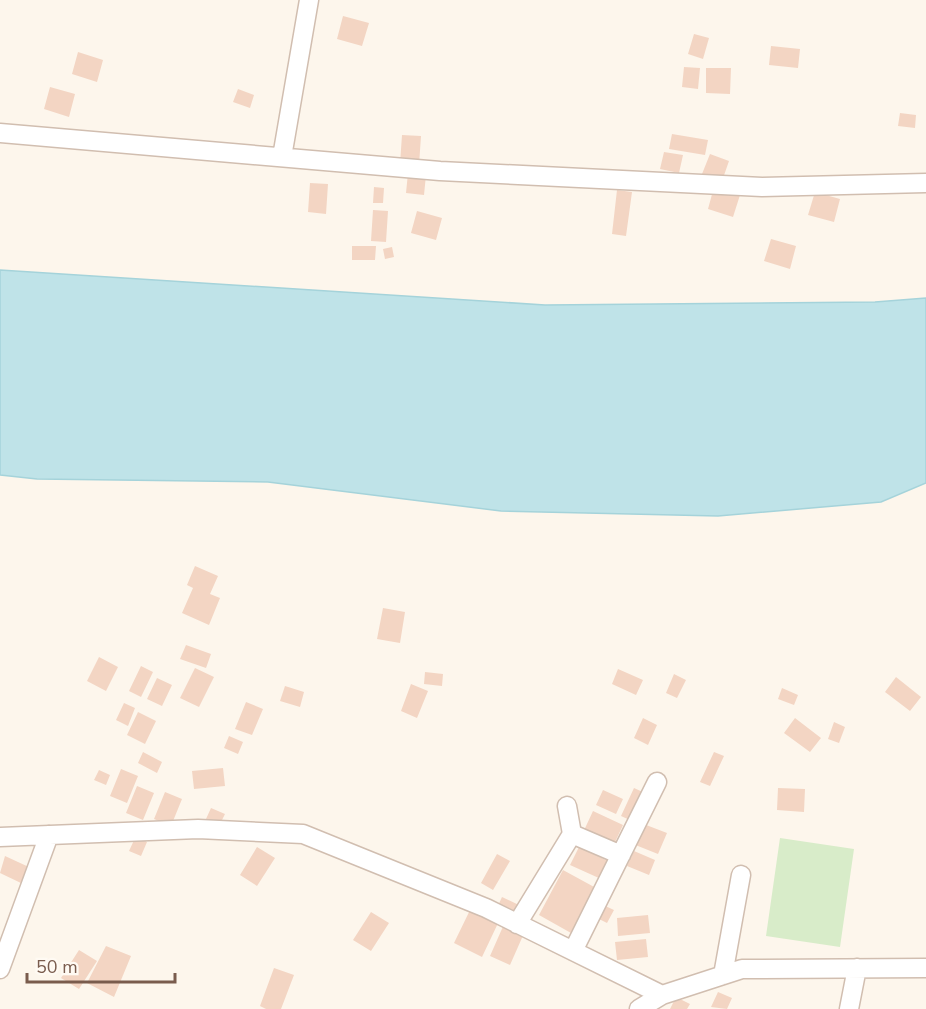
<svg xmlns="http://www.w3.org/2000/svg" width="926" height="1009" font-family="'Nunito Sans',sans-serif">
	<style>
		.green { fill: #d8ecc9 }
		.water { fill: #bfe3e8; stroke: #a5d3da; stroke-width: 1.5 }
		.building { fill: #f3d5c3 }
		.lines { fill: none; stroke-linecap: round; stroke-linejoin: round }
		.street-casing { stroke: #d1beb0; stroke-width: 21 }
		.street { stroke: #fff; stroke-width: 18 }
	</style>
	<rect width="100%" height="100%" fill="#fdf6ec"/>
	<path class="green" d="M780 838 854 849 840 947 766 936Z"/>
	<path class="water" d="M0 270 545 305 875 302 926 298V483L881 502 718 516 501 511 268 482 37 479 0 475Z"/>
	<path class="building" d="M343 16 369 23 362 46 337 39Z
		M694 34 709 38 703 59 688 54Z
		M771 46 800 49 798 68 769 65Z
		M78 52 103 60 97 82 72 74Z
		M684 67 700 68 698 89 682 87Z
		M706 68H731L730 94 706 93Z
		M50 87 75 94 69 117 44 109Z
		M238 89 254 95 250 108 233 102Z
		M900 113 916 115 915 128 898 126Z
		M672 134 708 140 705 155 669 149Z
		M402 135 421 136 419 165 400 164Z
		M664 152 683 155 679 173 660 169Z
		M710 154 729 161 722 181 702 174Z
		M408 173 426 175 424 195 406 193Z
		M310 183 328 184 326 214 308 212Z
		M374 187 384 188 383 203H373Z
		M714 187 740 195 733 217 708 209Z
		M617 190 632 192 626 236 612 234Z
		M815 192 840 199 834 222 808 215Z
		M373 210 388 211 386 242 371 241Z
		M417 211 442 218 436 240 411 233Z
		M771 239 796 246 790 269 764 261Z
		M352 246H376L375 260H352Z
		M392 247 394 257 385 259 383 249Z
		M195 566 218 576 210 594 220 598 209 625 182 613 193 588 187 585Z
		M383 608 405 612 400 643 377 639Z
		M186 645 211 654 206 668 180 659Z
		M99 657 118 667 106 691 87 681Z
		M141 666 153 672 141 697 129 691Z
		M195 668 214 677 199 707 180 698Z
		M618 669 643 680 636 695 612 684Z
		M425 672 443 674 442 686 424 684Z
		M674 674 686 680 677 698 666 693Z
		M896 677 921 697 910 711 885 692Z
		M157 678 172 685 162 706 147 699Z
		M411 684 428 691 417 718 401 711Z
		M285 686 304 692 300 707 280 701Z
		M782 688 798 695 794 705 778 699Z
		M246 702 263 709 252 735 235 729Z
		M124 703 135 708 128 726 116 720Z
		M138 712 156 721 145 744 127 735Z
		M643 718 657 725 648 745 634 738Z
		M795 718 821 738 810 752 784 733Z
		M834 722 845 727 839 743 828 739Z
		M229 736 243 742 238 754 224 748Z
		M143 752 162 762 157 773 138 763Z
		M714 752 724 756 710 786 700 782Z
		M223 768 225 786 194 789 192 771Z
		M121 769 138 776 127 803 110 796Z
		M99 770 110 775 106 785 94 780Z
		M137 786 154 793 143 820 126 813Z
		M634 788 645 793 632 821 621 816Z
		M778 788 805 789 804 812 777 810Z
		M603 790 623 799 616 814 596 805Z
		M165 792 182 799 171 826 154 819Z
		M211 808 225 814 220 824 206 819Z
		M593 811 623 825 610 853 580 839Z
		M641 823 667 833 658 854 633 844Z
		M136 836 147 842 141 856 129 851Z
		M257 847 275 858 257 886 240 875Z
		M579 847 610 862 601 879 570 865Z
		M634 851 655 860 649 875 627 866Z
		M497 854 510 861 493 890 481 883Z
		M5 856 31 868 23 884 0 873Z
		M563 870 596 888 571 933 539 915Z
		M502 897 521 906 515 919 496 910Z
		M601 904 614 910 607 923 595 917Z
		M472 906 500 919 482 957 454 943Z
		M371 912 389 923 371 951 353 940Z
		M648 915 650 933 618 936 617 918Z
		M505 922 525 931 510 965 490 956Z
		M646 939 648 957 617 960 615 942Z
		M106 946 131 956 114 997 87 983Z
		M79 950 97 961 79 989 61 978Z
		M274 968 294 975 281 1009H266L260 1006Z
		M718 992 732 998 727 1009 711 1007Z
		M676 997 690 1004 687 1009H670Z"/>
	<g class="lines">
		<defs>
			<path id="street" d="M0 133 440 171 762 187 926 183
				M282 157 309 0
				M567 806 572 834
				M0 837 198 829 303 834 486 908 662 995
				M517 924 572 834 621 855
				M573 951 657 782
				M0 969 49 835
				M723 975 741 875
				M639 1009 662 995 742 969 926 968
				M849 1009 857 968"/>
		</defs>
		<use href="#street" class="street-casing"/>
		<use href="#street" class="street"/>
	</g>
	<path d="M27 973v9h148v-9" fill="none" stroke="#7a5c4d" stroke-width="3"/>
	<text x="36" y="973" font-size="18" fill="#7a5c4d" stroke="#fffaf3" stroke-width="4.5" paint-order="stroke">50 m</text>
</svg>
